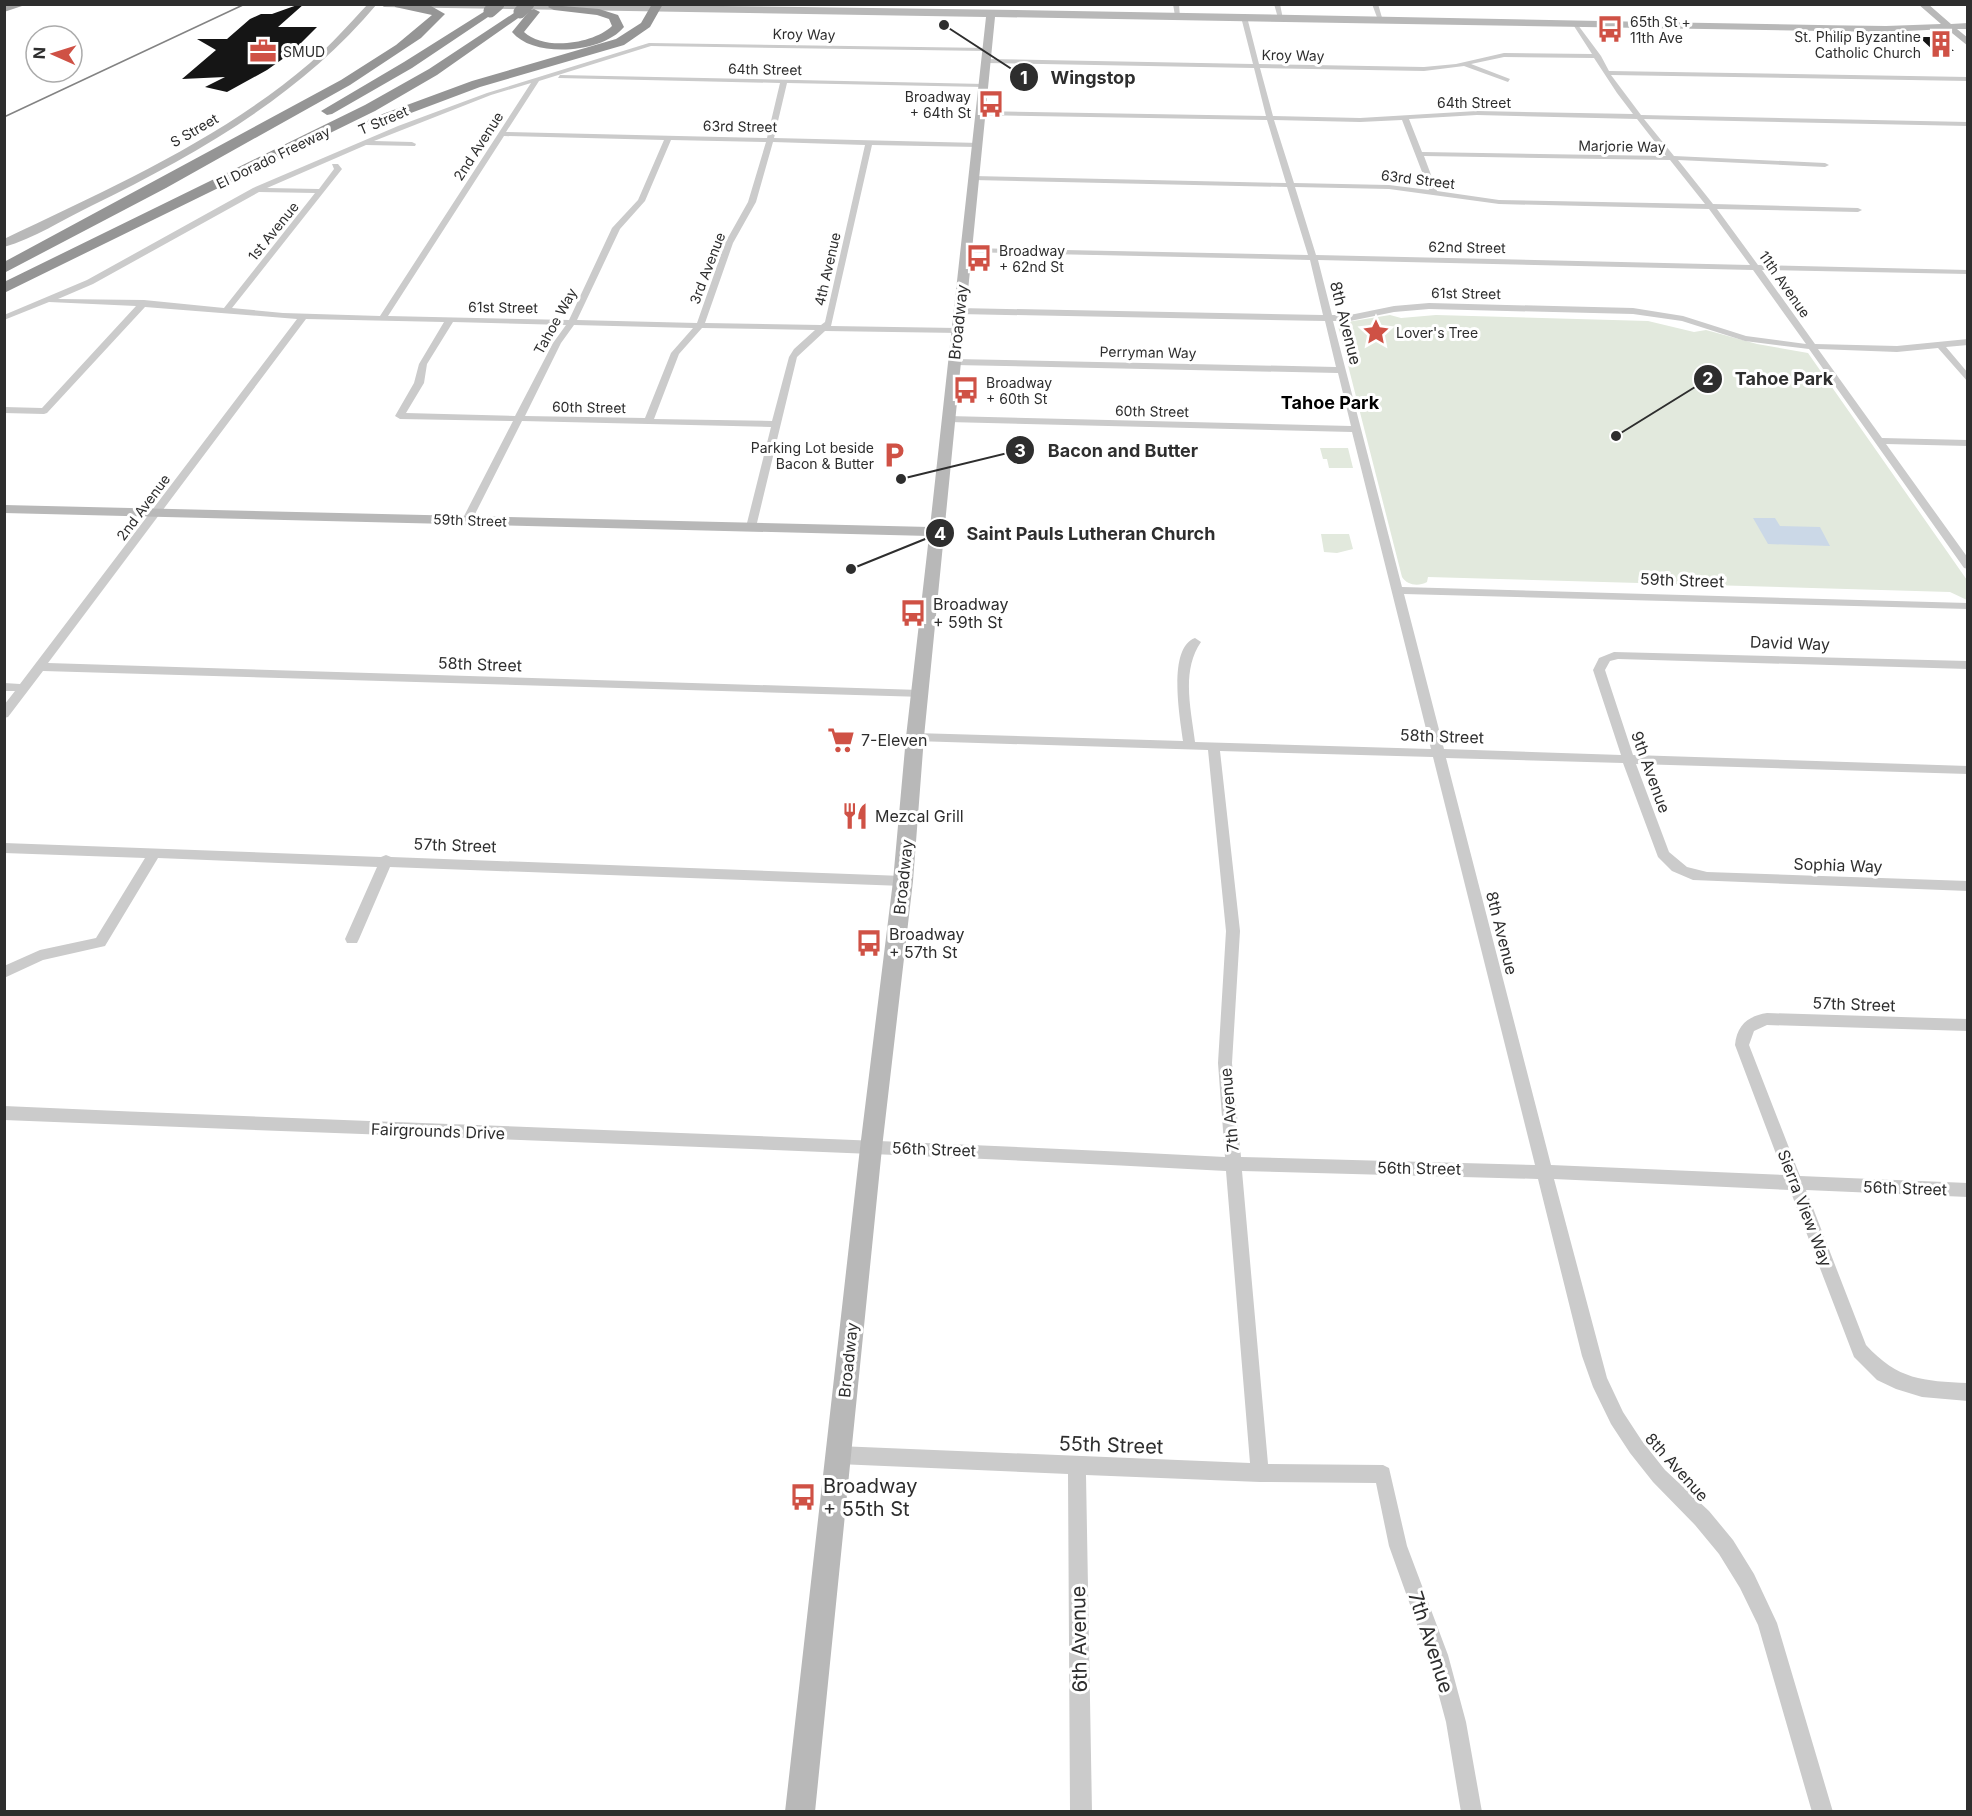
<svg xmlns="http://www.w3.org/2000/svg" width="1972" height="1816" font-family="Inter,sans-serif">
	<style>
		.green { fill: #e2e9dd }
		.water { fill: #cbd8e7 }
		.building { fill: #151515 }
		.lines { fill: none; stroke-linecap: round; stroke-linejoin: round }
		.street { fill: #cbcbcb; fill-rule: evenodd }
		.secondary { fill: #b8b8b8; fill-rule: evenodd }
		.primary { fill: #a6a6a6; fill-rule: evenodd }
		.highway { fill: #959595; fill-rule: evenodd }
		.tram { stroke: #838383; stroke-width: 1.5 }
		.highway-bridge { stroke: #959595; stroke-width: 13 }
		.labels { text-anchor: middle; dominant-baseline: central; stroke-width: 6; stroke-linejoin: round; paint-order: stroke }
		.far-poi-label { font-size: 14px; fill: #2e2e2e; stroke: #fff; text-anchor: start }
		.far-street-label { font-size: 14px; fill: #2e2e2e; stroke: #fff }
		.street-label { font-size: 16px; fill: #2e2e2e; stroke: #fff }
		.poi-label { font-size: 16px; fill: #2e2e2e; stroke: #fff; text-anchor: start }
		.far-district-label { font-size: 18px; font-weight: bold; fill: #000; stroke: #fff }
		.near-street-label { font-size: 20px; fill: #2e2e2e; stroke: #fff }
		.near-poi-label { font-size: 20px; fill: #2e2e2e; stroke: #fff; text-anchor: start }
		.leader { fill: none; stroke: #2e2e2e; stroke-width: 2 }
		.callout-dot { fill: #2e2e2e; stroke: #fff; stroke-width: 2 }
		.mark-label { font-size: 18px; text-anchor: middle; font-weight: bold; fill: #fff }
		.callout-label { font-size: 18px; text-anchor: middle; font-weight: bold; fill: #2e2e2e; stroke: #fff; stroke-width: 6; stroke-linejoin: round; paint-order: stroke }
	</style>
	<rect width="100%" height="100%" fill="#fff"/>
	<path class="green" d="M1390 315 1401 318 1436 315 1648 321 1694 332 1706 330 1757 344 1808 353 1967 580V600L1950 592 1428 577 1427 582C1418 587 1407 585 1402 577L1338 326 1341 323Z
		M1320 448H1348L1353 468H1329L1327 459H1323Z
		M1321 534H1349L1353 549 1337 553 1324 552Z"/>
	<path class="water" d="M1753 518H1775L1780 526 1820 527 1830 546 1768 544Z"/>
	<path class="building" d="M300 4H304L278 27H317L291 53 267 70 227 92 205 87 225 77 182 79 216 50 197 39H227L250 19 261 14H272Z
		M1919 37H1939L1954 51H1934Z"/>
	<g class="lines">
		<path class="street" d="M1173 4H1179L1180 17 1175 16Z
			M1274 4H1280L1283 19 1278 18Z
			M1372 4H1378L1383 21 1378 20Z
			M1244 15 1247 17 1259 64 1424 67 1456 64 1504 53 1592 54 1572 23 1575 21 1601 56 1609 71 1968 77V81L1611 75 1641 115 1968 122V126L1644 119 1674 156 1825 163 1829 165 1825 167 1678 160 1713 204 1858 208 1862 210 1858 212 1717 209 1758 265 1968 270V274L1762 270 1815 344 1897 346 1968 339V345L1946 347 1968 373V382L1938 348 1897 352 1818 349 1882 438 1968 440V446L1886 444 1968 558V569L1964 568 1809 349 1745 341 1682 321 1633 314 1429 309 1394 312 1350 321H1333L1402 587 1968 603V609L1404 594 1444 749 1621 755 1593 670 1599 658 1614 652 1968 661V669L1618 659 1610 661 1605 670 1633 755 1968 766V774L1636 764 1669 852 1687 867 1707 872 1968 881V891L1693 880 1672 871 1658 857 1623 763 1446 758 1551 1165 1784 1175 1735 1045C1737 1025 1748 1016 1767 1013L1968 1019V1031L1767 1025 1754 1031 1749 1045 1800 1176 1968 1183V1197L1806 1190 1866 1345C1898 1380 1923 1381 1968 1383V1401L1922 1397 1896 1389 1877 1380 1854 1357 1790 1190 1554 1179 1607 1378 1623 1412 1642 1441 1665 1470 1709 1511 1733 1540 1754 1574 1777 1623 1833 1812H1812L1758 1625 1740 1588 1719 1554 1695 1525 1653 1482 1630 1453 1611 1424 1593 1387 1582 1356 1538 1179 1242 1171 1268 1464 1383 1465 1389 1468 1407 1546 1448 1655 1466 1722 1482 1812H1461L1446 1722 1428 1655 1389 1546 1376 1483 1260 1482 1086 1475 1092 1812H1070L1068 1474 838 1464 832 1461 829 1455 832 1449 838 1446 1250 1463 1226 1171C819 1149 412 1137 4 1120V1106C411 1124 818 1136 1225 1157L1218 1063 1226 931 1208 750 915 741 909 737 915 733 1183 741C1180 718 1167 648 1195 638L1201 642C1181 671 1191 709 1195 742L1431 749 1352 432 948 422 943 419 948 416 1351 426 1338 373 954 365 950 362 954 359 1336 367 1325 321 959 314 955 311 959 308 1323 315 1310 260 966 252 962 250 966 248 1308 255 1287 187 973 180 969 178 973 176 1286 183 1267 120 980 115 977 113 980 111 1266 116 1254 68 985 63 982 61 985 59 1253 64 1241 17ZM1504 57 1594 58 1617 93 1633 114 1477 111 1360 118 1273 116 1260 68 1424 71 1464 66 1508 82 1510 79 1471 64ZM1477 115 1637 119 1666 156 1422 152 1409 119ZM1274 120 1360 122 1402 120 1429 190 1389 185 1294 183ZM1424 156 1670 160 1705 204 1499 200 1437 191ZM1295 187 1389 189 1499 204 1709 209 1750 265 1316 255ZM1318 260 1753 270 1806 344 1746 336 1683 316 1633 308 1429 303 1394 306 1350 315H1332ZM1220 751 1433 757 1535 1165 1241 1157 1232 1063 1240 931Z
			M649 43 989 48 987 51 651 46 539 81 506 132 767 138 780 83 558 78 560 75 985 84 983 87 787 83 774 138 980 143 981 145 977 147 872 145 831 326 957 328 961 331 960 333 825 331 797 357 756 527 751 530 746 527 771 427 522 421 472 520 467 523 463 522 462 520 513 421 400 419 395 416 414 383 419 364 444 322 306 319 48 663 920 690 924 691 926 694 924 697 43 671 8 717 4 718V705L15 691H4V683L20 684 297 319 145 307 47 413 44 414 4 413V407L42 408 136 306 49 302 4 320V315L87 280 253 188 398 126 487 93ZM531 83 380 316 283 313 232 308 342 169 338 164H332L334 169 319 189 267 188 366 145 415 146 416 144 412 142 374 141 491 95ZM504 136 664 140 638 200 612 228 569 320 388 316ZM671 140 766 142 748 202 725 243 697 323 577 320 620 229 645 201ZM773 142 865 145 825 322 821 325 705 323 733 243 756 202ZM259 192 315 193 224 308 144 300 58 299 93 284ZM453 322 566 325 553 343 515 416 406 413 424 383 427 364ZM574 325 693 328 671 353 645 418 525 416 561 343ZM702 328 815 330 794 349 789 357 772 421 654 419 679 354Z
			M4 843 381 857 386 855 391 857 903 876 910 881 903 886 390 867 359 939 357 943H347L345 939 377 867 158 858 105 946 43 960 4 978V966L40 950 96 938 145 858 4 853Z"/>
		<path class="secondary" d="M368 4H377C300 96 197 154 91 206 64 219 33 239 4 247V239C110 188 220 140 310 63 331 45 349 24 368 4Z
			M380 4C882 4 1384 18 1886 26L1941 24 1918 4H1928L1951 24 1968 23V29H1957L1968 38V46L1947 29 1886 32 995 17 924 737 913 881 882 1148 815 1812H785L860 1148 893 881 906 737 929 536 4 513V505L930 527 986 17 384 7Z"/>
		<path class="primary" d="M11 4H28L4 12V6Z"/>
		<path class="highway" d="M394 4 431 6 445 14 421 38 350 85 166 188 4 273V262L341 80 396 45 432 15 395 7Z
			M652 4H663L650 27 624 45 480 87 379 125H369L367 122 369 119 472 81 616 39 641 23Z
			M550 5 599 9 618 15 624 27C603 53 534 59 512 32L530 10 534 9 540 12 524 32C544 51 593 44 612 26L609 19 597 15 554 10 548 7Z
			M490 8 494 9V13L412 68 332 114 327 115 321 111 404 62Z
			M520 9 526 12 524 14 437 75 375 111 4 293V282L365 105 429 69Z"/>
		<path class="tram" d="M4 117 245 4"/>
		<path class="highway-bridge" d="M490 11 498 4
			M520 12 528 4"/>
	</g>
	<defs>
		<symbol id="bus-bare" viewBox="-9 -9 18 18"><path d="M-5-6H5V4H4V6H2V4H-2V6H-4V4H-5ZM-3.5-4V0h7V-4ZM-3.5 1.2v1.5H-2V1.2ZM2 1.2v1.5H3.5V1.2Z" fill="#cf5145" stroke="#fff" stroke-width="2.5" paint-order="stroke"/></symbol>
		<symbol id="building-bare" viewBox="-9 -9 18 18"><path d="M-4-6H4V6H1V3H-1V6H-4ZM-2.5-4.3h1.7v1.8h-1.7ZM.8-4.3h1.7v1.8H.8ZM-2.5-1h1.7V.8h-1.7ZM.8-1h1.7V.8H.8Z" fill="#cf5145" stroke="#fff" stroke-width="2.5" paint-order="stroke"/></symbol>
		<symbol id="office-bare" viewBox="-9 -9 18 18"><path d="M-6-3h4V-5.5h4V-3h4V5H-6ZM-1-4.5V-3h2v-1.5ZM-6 0V1H6V0Z" fill="#cf5145" stroke="#fff" stroke-width="2.5" paint-order="stroke"/></symbol>
		<symbol id="sight-bare" viewBox="-9 -9 18 18"><path d="M0-6L1.8-2.2L6-1.7L2.9 1.2L3.7 5.4L0 3.3L-3.7 5.4L-2.9 1.2L-6-1.7L-1.8-2.2Z" fill="#cf5145" stroke="#fff" stroke-width="2.5" paint-order="stroke"/></symbol>
		<symbol id="parking-bare" viewBox="-9 -9 18 18"><path d="M-3.5-5.5H1a3.5 3.5 0 0 1 0 7H-1V5.5H-3.5ZM-1-3.4V-.6H.8a1.4 1.4 0 0 0 0-2.8Z" fill="#cf5145" stroke="#fff" stroke-width="2.5" paint-order="stroke"/></symbol>
		<symbol id="supermarket-bare" viewBox="-9 -9 18 18"><path d="M-6-5.5h2.5l.6 2H6L4.5 2H-2.5L-4.4-4H-6ZM-1.5 3.2a1.3 1.3 0 1 0 .1 0ZM3 3.2a1.3 1.3 0 1 0 .1 0Z" fill="#cf5145" stroke="#fff" stroke-width="2.5" paint-order="stroke"/></symbol>
		<symbol id="restaurant-bare" viewBox="-9 -9 18 18"><path d="M-5-6h1v4h1v-4h1v4h1v-4h1v5L-1.5 .5V6h-2V.5L-5-1ZM5-6V6H3V1.5H1.5Q1.5-4 5-6Z" fill="#cf5145" stroke="#fff" stroke-width="2.5" paint-order="stroke"/></symbol>
	</defs>
	<g fill-rule="evenodd">
		<use href="#bus-bare" x="1591" y="10" width="38" height="38"/>
		<use href="#building-bare" x="1922" y="25" width="38" height="38"/>
		<use href="#office-bare" x="244" y="32" width="38" height="38"/>
		<use href="#bus-bare" x="972" y="85" width="38" height="38"/>
		<use href="#bus-bare" x="960" y="239" width="38" height="38"/>
		<use href="#sight-bare" x="1357" y="313" width="38" height="38"/>
		<use href="#bus-bare" x="947" y="371" width="38" height="38"/>
		<use href="#parking-bare" x="875" y="436" width="38" height="38"/>
		<use href="#bus-bare" x="894" y="594" width="38" height="38"/>
		<use href="#supermarket-bare" x="822" y="721" width="38" height="38"/>
		<use href="#restaurant-bare" x="836" y="797" width="38" height="38"/>
		<use href="#bus-bare" x="850" y="924" width="38" height="38"/>
		<use href="#bus-bare" x="784" y="1478" width="38" height="38"/>
	</g>
	<g class="labels">
		<g class="far-poi-label">
			<text x="1630" y="21">65th St +<tspan x="1630" dy="16">11th Ave</tspan></text>
			<text x="1921" y="36" text-anchor="end">St. Philip Byzantine<tspan x="1921" dy="16">Catholic Church</tspan></text>
			<text x="283" y="51">SMUD</text>
			<text x="971" y="96" text-anchor="end">Broadway<tspan x="971" dy="16">+ 64th St</tspan></text>
			<text x="999" y="250">Broadway<tspan x="999" dy="16">+ 62nd St</tspan></text>
			<text x="1396" y="332">Lover's Tree</text>
			<text x="986" y="382">Broadway<tspan x="986" dy="16">+ 60th St</tspan></text>
			<text x="874" y="447" text-anchor="end">Parking Lot beside<tspan x="874" dy="16">Bacon &amp; Butter</tspan></text>
		</g>
		<g class="far-street-label">
			<text transform="translate(804 34) rotate(1)">Kroy Way</text>
			<text transform="translate(1293 55) rotate(1)">Kroy Way</text>
			<text transform="translate(765 69) rotate(1)">64th Street</text>
			<text x="1474" y="102">64th Street</text>
			<text transform="translate(383 120) rotate(-23)">T Street</text>
			<text transform="translate(740 126) rotate(1)">63rd Street</text>
			<text transform="translate(194 130) rotate(-30)">S Street</text>
			<text transform="translate(478 146) rotate(-57)">2nd Avenue</text>
			<text transform="translate(1622 146) rotate(1)">Marjorie Way</text>
			<text transform="translate(273 157) rotate(-26)">El Dorado Freeway</text>
			<text transform="translate(1418 179) rotate(7)">63rd Street</text>
			<text transform="translate(273 231) rotate(-51)">1st Avenue</text>
			<text transform="translate(1467 247) rotate(1)">62nd Street</text>
			<text transform="translate(707 268) rotate(-69)">3rd Avenue</text>
			<text transform="translate(827 269) rotate(-77)">4th Avenue</text>
			<text transform="translate(1785 284) rotate(55)">11th Avenue</text>
			<text transform="translate(1466 293) rotate(1)">61st Street</text>
			<text transform="translate(503 307) rotate(1)">61st Street</text>
			<text transform="translate(555 321) rotate(-61)">Tahoe Way</text>
			<text transform="translate(1148 352) rotate(1)">Perryman Way</text>
			<text transform="translate(589 407) rotate(1)">60th Street</text>
			<text transform="translate(1152 411) rotate(1)">60th Street</text>
			<text transform="translate(143 507) rotate(-53)">2nd Avenue</text>
			<text transform="translate(470 520) rotate(2)">59th Street</text>
		</g>
		<g class="street-label">
			<text transform="translate(958 322) rotate(-84)">Broadway</text>
			<text transform="translate(1346 323) rotate(76)">8th Avenue</text>
			<text transform="translate(1682 580) rotate(2)">59th Street</text>
			<text transform="translate(1790 643) rotate(2)">David Way</text>
			<text transform="translate(480 664) rotate(2)">58th Street</text>
			<text transform="translate(1442 736) rotate(2)">58th Street</text>
			<text transform="translate(1651 772) rotate(70)">9th Avenue</text>
			<text transform="translate(455 845) rotate(2)">57th Street</text>
			<text transform="translate(1838 865) rotate(2)">Sophia Way</text>
			<text transform="translate(903 877) rotate(-84)">Broadway</text>
			<text transform="translate(1502 933) rotate(76)">8th Avenue</text>
			<text transform="translate(1854 1004) rotate(2)">57th Street</text>
			<text transform="translate(1229 1110) rotate(-95)">7th Avenue</text>
			<text transform="translate(438 1131) rotate(2)">Fairgrounds Drive</text>
			<text transform="translate(934 1149) rotate(2)">56th Street</text>
			<text transform="translate(1419 1168) rotate(1)">56th Street</text>
			<text transform="translate(1905 1188) rotate(2)">56th Street</text>
			<text transform="translate(1805 1208) rotate(69)">Sierra View Way</text>
			<text transform="translate(848 1360) rotate(-84)">Broadway</text>
			<text transform="translate(1677 1467) rotate(48)">8th Avenue</text>
		</g>
		<g class="poi-label">
			<text x="933" y="604">Broadway<tspan x="933" dy="18">+ 59th St</tspan></text>
			<text x="861" y="740">7-Eleven</text>
			<text x="875" y="816">Mezcal Grill</text>
			<text x="889" y="934">Broadway<tspan x="889" dy="18">+ 57th St</tspan></text>
		</g>
		<g class="far-district-label">
			<text x="1330" y="402">Tahoe Park</text>
		</g>
		<g class="near-street-label">
			<text transform="translate(1111 1445) rotate(2)">55th Street</text>
			<text transform="translate(1079 1639) rotate(-91)">6th Avenue</text>
			<text transform="translate(1431 1642) rotate(72)">7th Avenue</text>
		</g>
		<g class="near-poi-label">
			<text x="823" y="1486">Broadway<tspan x="823" dy="23">+ 55th St</tspan></text>
		</g>
	</g>
	<path class="leader" d="M944 25L1024 77M1616 436L1708 379M901 479L1020 450M851 569L940 533"/>
	<g class="callout-dot">
		<circle cx="944" cy="25" r="6"/>
		<circle cx="1616" cy="436" r="6"/>
		<circle cx="901" cy="479" r="6"/>
		<circle cx="851" cy="569" r="6"/>
		<circle cx="1024" cy="77" r="15"/>
		<circle cx="1708" cy="379" r="15"/>
		<circle cx="1020" cy="450" r="15"/>
		<circle cx="940" cy="533" r="15"/>
	</g>
	<g class="mark-label">
		<text x="1024" y="84">1</text>
		<text x="1708" y="385">2</text>
		<text x="1020" y="457">3</text>
		<text x="940" y="540">4</text>
	</g>
	<g class="callout-label">
		<text x="1093" y="84">Wingstop</text>
		<text x="1784" y="385">Tahoe Park</text>
		<text x="1123" y="457">Bacon and Butter</text>
		<text x="1091" y="540">Saint Pauls Lutheran Church</text>
	</g>
	<rect width="1972" height="1816" fill="none" stroke="#2e2e2e" stroke-width="12"/>
	<g transform="translate(54 54) rotate(273)"><circle r="28" fill="#ffffff" stroke="#ababab" stroke-width="1.5"/>
	<path d="M0-4.5L10 22L0 15L-10 22Z" fill="#cf5145"/>
	<text y="-9" font-size="16" font-weight="bold" text-anchor="middle" fill="#2e2e2e">N</text>
	</g>
</svg>
